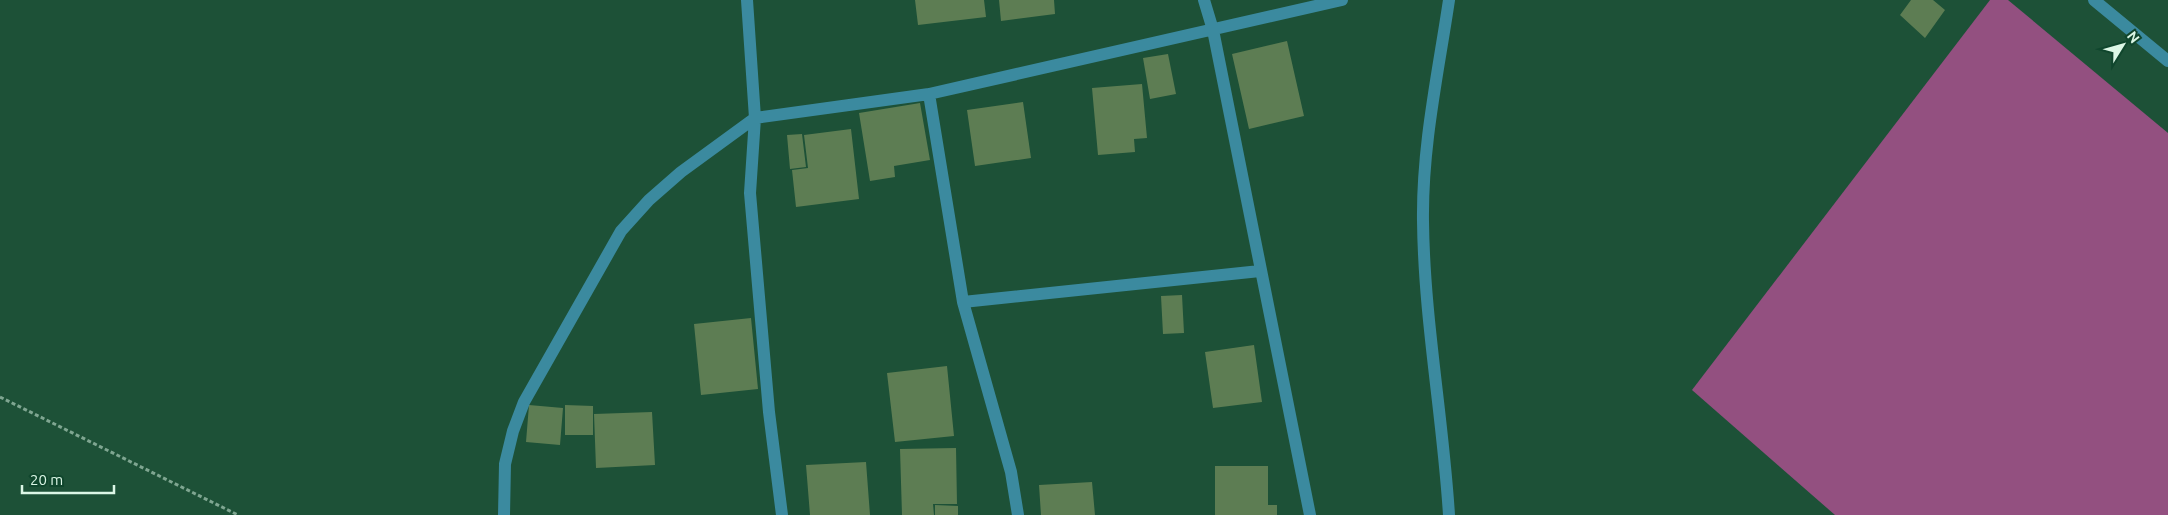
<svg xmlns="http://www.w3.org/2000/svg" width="2168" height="515" font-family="Ubuntu,sans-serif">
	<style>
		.green { fill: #935080 }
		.building { fill: #5d7d53 }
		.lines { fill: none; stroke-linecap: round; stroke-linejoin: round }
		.path { stroke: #7fa691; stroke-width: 3; stroke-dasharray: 4 2.5; stroke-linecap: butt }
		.minor { stroke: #3b8a9f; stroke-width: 12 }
	</style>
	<rect width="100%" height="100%" fill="#1d5137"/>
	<path class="green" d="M1990 0H2008L2168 133V515H1835L1692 390Z"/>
	<path class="building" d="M915 0H984L986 17 918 25Z
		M999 0H1054L1055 14 1001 21Z
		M1911 0H1933L1945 10 1925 38 1900 15Z
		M1287 41 1304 116 1249 129 1232 54Z
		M1168 54 1176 94 1150 99 1143 58Z
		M1142 84 1147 138 1134 139 1135 152 1098 155 1092 88Z
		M1023 102 1031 158 975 166 967 110Z
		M920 103 930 160 894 166 895 177 870 181 859 113Z
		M851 129 859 199 796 207 792 170 808 168 804 135Z
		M802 134 806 167 790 169 787 135Z
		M1182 295 1184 333 1163 334 1161 296Z
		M751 318 758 389 701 395 694 324Z
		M1254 345 1262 402 1213 408 1205 352Z
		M947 366 954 436 895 442 887 373Z
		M529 405 563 408 560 445 526 442Z
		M565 405 593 406V435H565Z
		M652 412 655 465 596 468 594 414Z
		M956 448 957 504H933L934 515H902L900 449Z
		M866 462 870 515H810L806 465Z
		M1215 466H1268V505H1277V515H1215Z
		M1092 482 1095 515H1041L1039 485Z
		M935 505 958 506V515H935Z"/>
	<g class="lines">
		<path class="path" d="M0 397 238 515"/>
		<path class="minor" d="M747 0 755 118 750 193 769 412 782 515
			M1204 0 1213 30 1310 515
			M2094 0 2168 61
			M929 94 963 302 1011 472 1018 515
			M963 302 1260 271
			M504 515 505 464 513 431 524 402 621 231 649 200 681 172 755 118 929 94 1342 0
			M1449 515C1443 417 1424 319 1423 221 1422 146 1438 74 1449 0"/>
	</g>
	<g transform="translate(2123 45) rotate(53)" stroke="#10462d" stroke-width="4" paint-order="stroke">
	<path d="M0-4L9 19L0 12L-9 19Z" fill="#dcf7e6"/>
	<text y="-8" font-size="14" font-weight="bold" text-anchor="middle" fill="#dcf7e6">N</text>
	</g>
	<path d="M22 485v8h92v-8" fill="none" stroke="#dcf7e6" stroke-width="2.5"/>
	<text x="30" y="485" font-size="15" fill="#dcf7e6" stroke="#10462d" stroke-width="4" paint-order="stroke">20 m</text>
</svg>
